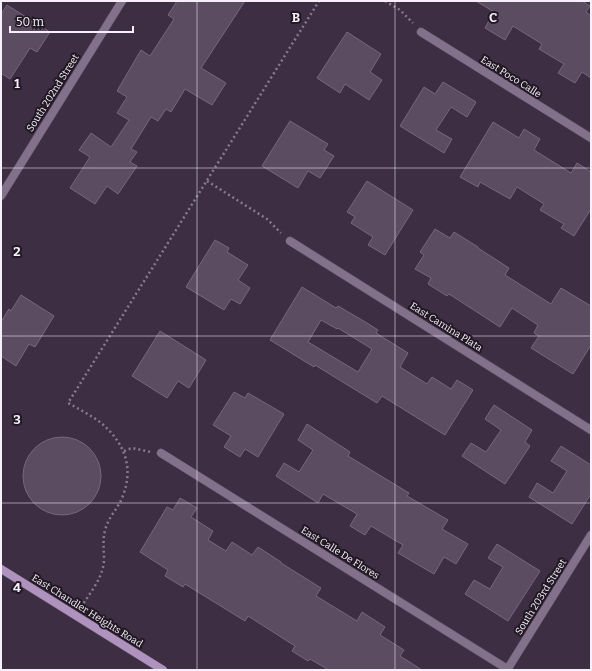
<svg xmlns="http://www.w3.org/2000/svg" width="592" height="671" font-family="Bitter,serif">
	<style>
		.building { fill: #5b4c62; stroke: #77677f; fill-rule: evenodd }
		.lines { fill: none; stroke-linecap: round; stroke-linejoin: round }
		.street-casing { stroke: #5b4d61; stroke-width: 9 }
		.secondary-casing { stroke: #5b4d61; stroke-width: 9 }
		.path { stroke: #887b8d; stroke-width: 2.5; stroke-dasharray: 2 3; stroke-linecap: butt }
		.street { stroke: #83718c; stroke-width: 8 }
		.secondary { stroke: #af92bd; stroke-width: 8 }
		.grid { fill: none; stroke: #f8effd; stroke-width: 1; stroke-opacity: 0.55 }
		.labels { text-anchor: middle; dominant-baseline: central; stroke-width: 4; stroke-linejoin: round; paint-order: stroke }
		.street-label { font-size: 10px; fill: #f8effd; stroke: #201923 }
		.grid-label { font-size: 13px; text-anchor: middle; font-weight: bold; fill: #f8effd; stroke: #201923; stroke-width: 4; stroke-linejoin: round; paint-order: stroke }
	</style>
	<rect width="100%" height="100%" fill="#3d2e43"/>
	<path class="building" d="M177 1H245L201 68 226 83 212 105 185 89 171 112 166 109 158 121 151 117 131 149 137 152 130 162 137 166 118 194 107 186 95 204 70 188 90 157 79 150 91 133 111 147 129 120 117 113 127 97 117 91 141 50 150 56 174 19 168 15Z
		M476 1H582L590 6 586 12 591 16V78L582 72 575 83 558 73 564 64 539 49 542 44 513 26 505 40 485 28 494 12Z
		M7 5 50 32 37 52 30 48 10 79 1 73V14Z
		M347 32 381 54 370 72 382 80 369 100 345 84 340 93 317 78Z
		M443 82 476 102 467 117 451 107 436 130 452 139 444 153 400 126 424 87 435 94Z
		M290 121 328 144 324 150 334 156 320 178 308 171 298 188 262 166Z
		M493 122 519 138 524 129 540 139 534 150 571 173 577 163 591 172V209L574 236 561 228 564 224 540 210 544 204 517 187 510 199 480 182 478 187 460 177Z
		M367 181 413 210 385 255 368 245 373 237 351 223 355 217 347 212Z
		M435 229 450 238 454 232 478 247V248L509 268 505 275 551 304 561 288 591 306V345L573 374 531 348 539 336 534 333 538 325 512 308 500 327 449 294 447 296 428 284 431 278 415 269 424 255 420 252Z
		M215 240 229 248 227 252 248 265 238 280 250 288 240 304 231 299 224 310 186 287Z
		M302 287 336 308 338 306 367 323 378 330 376 333 408 353 400 367 427 384 432 377 451 389 457 380 473 390 445 435 382 396 377 403 315 365 314 367 270 340ZM321 320 337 329 338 328 372 349 358 372 308 342Z
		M21 295 54 316 35 347 29 344 16 366 1 356V322L9 309 11 311Z
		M160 331 206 360 189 388 178 381 167 398 132 376Z
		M234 392 245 398 248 393 284 414 258 457 245 449 240 457 224 447 231 436 213 425Z
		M494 405 532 430 525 442 530 446 505 484 462 456 471 443 486 452 501 430 485 419Z
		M307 424 350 452 348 456 409 493 407 496 448 520 442 529 468 544 456 564 444 557 434 574 398 553 403 545 371 526 365 535 350 526 357 514 323 494 318 503 276 476 284 463 299 472 313 450 298 440Z
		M23 476a39 39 0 1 1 78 0a39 39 0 1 1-78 0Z
		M561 446 591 465V494L572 524 529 497 537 483 553 493 567 471 551 461Z
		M180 498 197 508 191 517 213 531 208 540 226 551 232 542 252 555 258 547 281 562V563L321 588 316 596 357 621 362 612 385 627 380 635 404 650 400 656 422 670H329L310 659 308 661 292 651 295 646 248 616 245 621 185 584 183 587 165 576 168 570 140 552 167 507 173 510Z
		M497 544 540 571 508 621 465 594 474 580 490 589 503 567 488 558Z"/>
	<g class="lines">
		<defs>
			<path id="street" d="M421 32 591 138
				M1 196 122 1
				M290 241 591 430
				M161 453 509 670
				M507 670 591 535"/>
			<path id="secondary" d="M1 569 163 670"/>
		</defs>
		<use href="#street" class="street-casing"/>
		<use href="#secondary" class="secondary-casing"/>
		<path class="path" d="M385 1 400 10 413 23
			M207 181 267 219 281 233
			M124 451 132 448 151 452
			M81 607C90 593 103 578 104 560 104 548 102 539 106 527 109 517 118 508 122 498 135 467 124 442 100 422 90 415 79 409 68 403L319 1"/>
		<use href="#street" class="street"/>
		<use href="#secondary" class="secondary"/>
	</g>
	<path class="grid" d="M197 1V670M395 1V670M1 168H591M1 336H591M1 503H591"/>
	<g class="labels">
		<g class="street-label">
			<text transform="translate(511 77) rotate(32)">East Poco Calle</text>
			<text transform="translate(53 93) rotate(-58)">South 202nd Street</text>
			<text transform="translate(446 327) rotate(32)">East Camina Plata</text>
			<text transform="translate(340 553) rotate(32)">East Calle De Flores</text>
			<text transform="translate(541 597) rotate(-58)">South 203rd Street</text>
			<text transform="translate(87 611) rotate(32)">East Chandler Heights Road</text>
		</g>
	</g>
	<g class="grid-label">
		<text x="296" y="22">B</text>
		<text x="493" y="22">C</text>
		<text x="17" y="88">1</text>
		<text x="17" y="256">2</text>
		<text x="17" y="424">3</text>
		<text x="17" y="592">4</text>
	</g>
	<rect width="592" height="671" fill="none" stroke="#f8effd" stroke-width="4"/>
	<path d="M10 26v6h123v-6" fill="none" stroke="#f8effd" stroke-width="2"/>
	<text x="16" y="26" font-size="12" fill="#f8effd" stroke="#201923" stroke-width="3" paint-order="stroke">50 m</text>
</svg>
